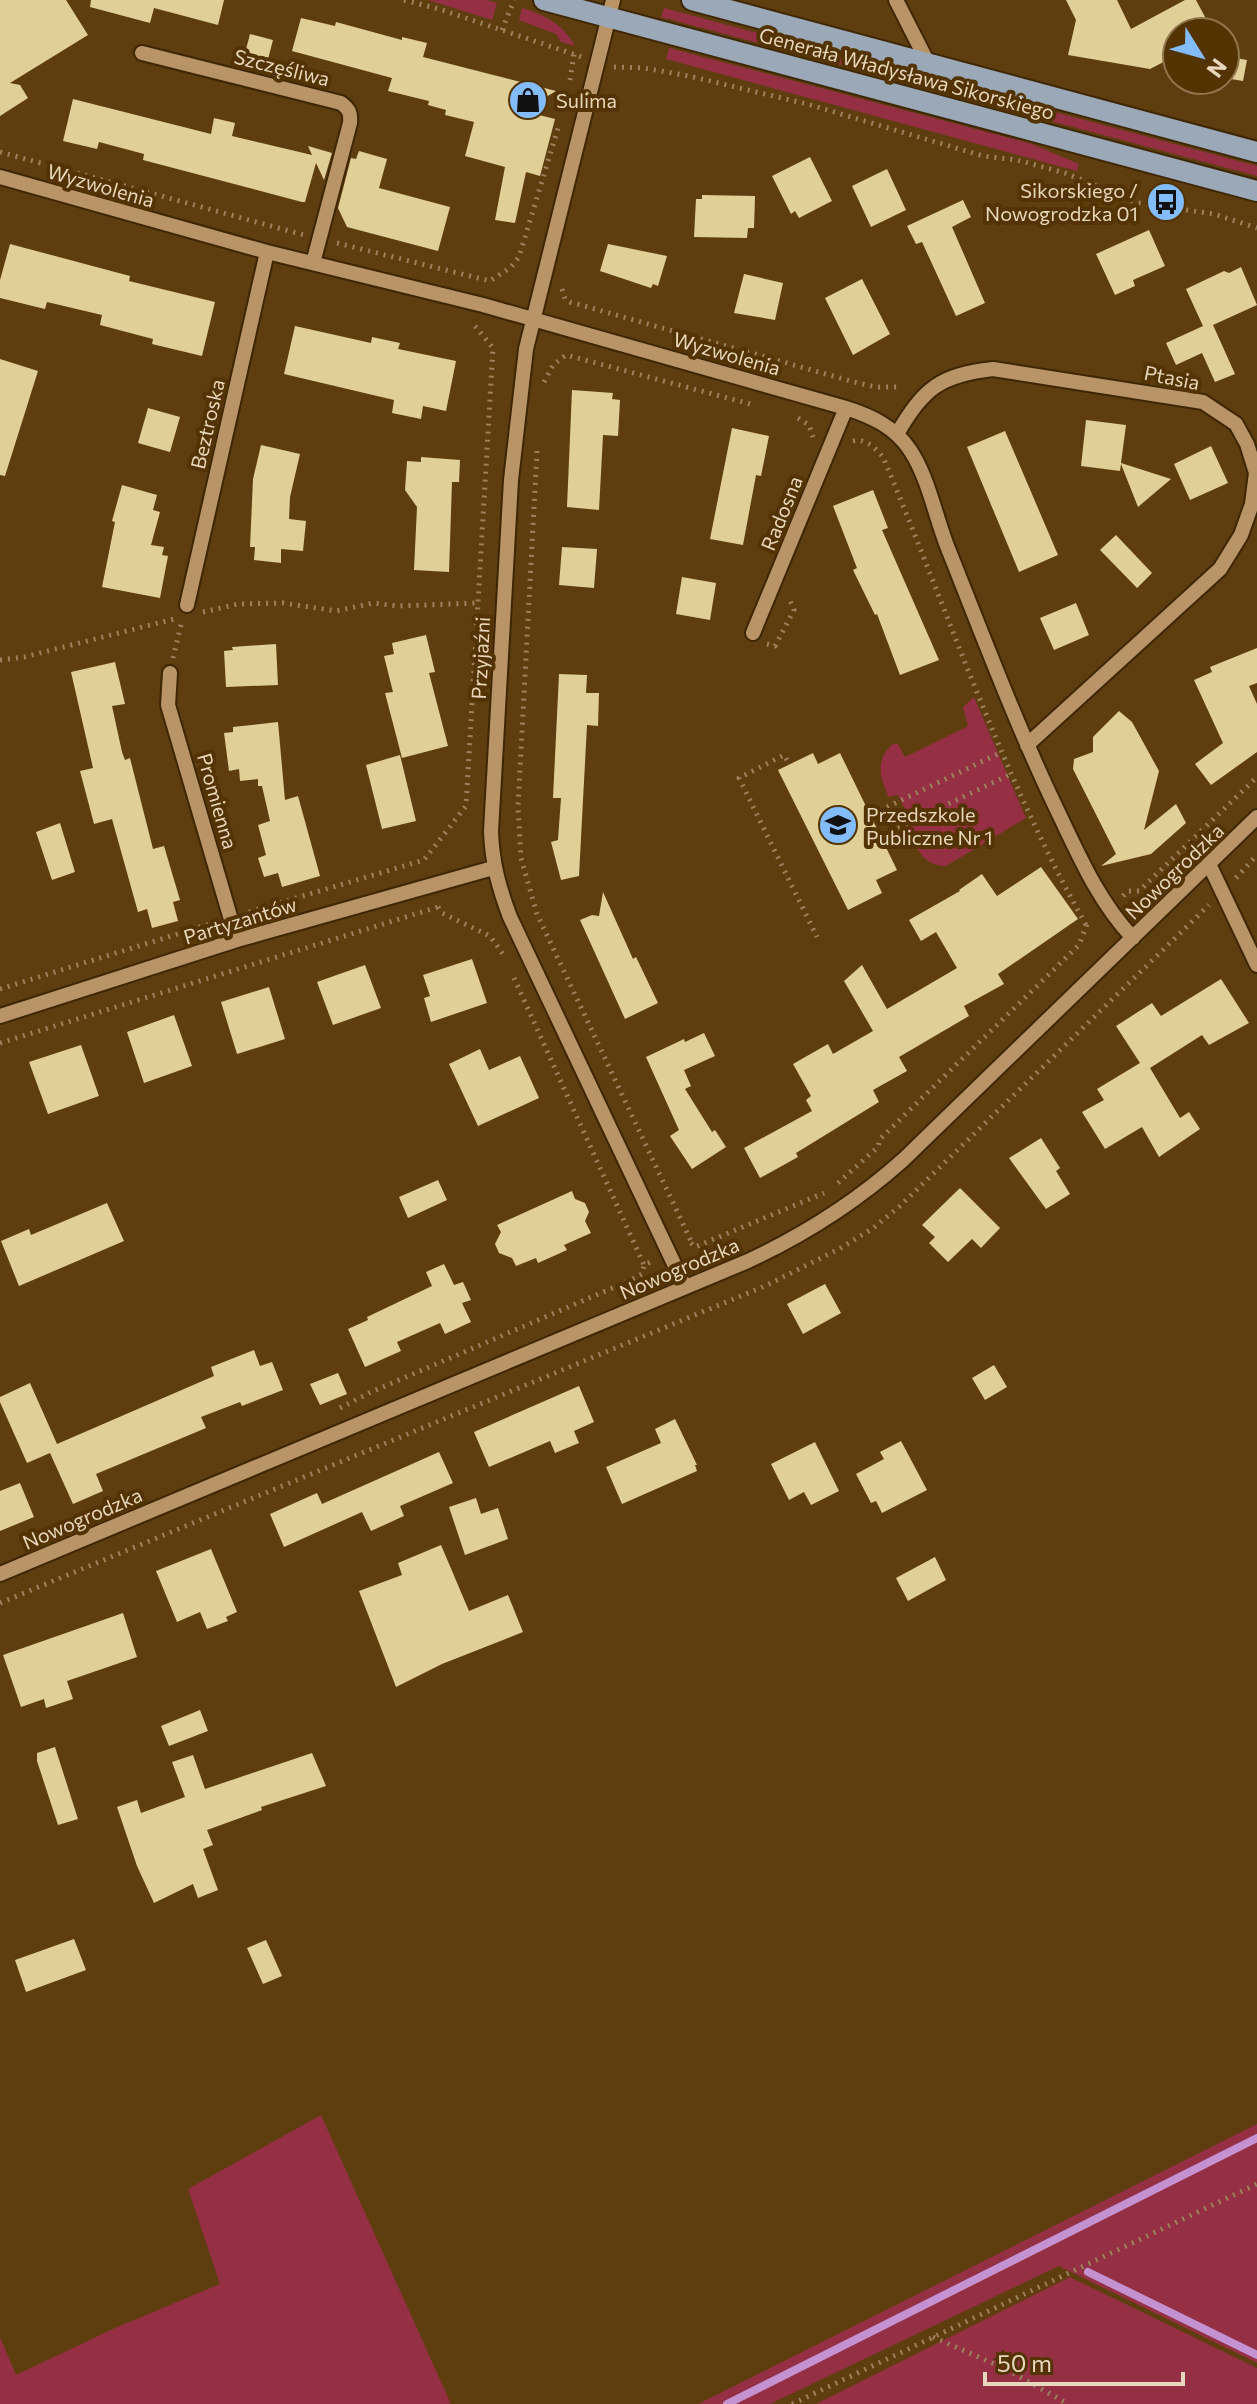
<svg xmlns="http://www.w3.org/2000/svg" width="1257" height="2404" font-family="Commissioner,sans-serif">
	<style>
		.green { fill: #942f44 }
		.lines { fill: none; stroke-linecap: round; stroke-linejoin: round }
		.stream { stroke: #c492d1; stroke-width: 8 }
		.building { fill: #e1cf98 }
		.minor-casing { stroke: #3e2603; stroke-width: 18 }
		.major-casing { stroke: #3e2603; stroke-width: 24 }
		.path { stroke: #9c815d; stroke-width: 5; stroke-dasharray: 2 6; stroke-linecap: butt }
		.minor { stroke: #b99467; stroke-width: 14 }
		.major { stroke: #9aa8b8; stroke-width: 20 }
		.labels { text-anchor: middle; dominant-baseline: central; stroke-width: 8; stroke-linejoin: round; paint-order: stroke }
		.street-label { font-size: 20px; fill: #e9d6bf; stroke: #533401 }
		.poi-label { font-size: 20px; fill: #e9d6bf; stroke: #533401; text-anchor: start }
	</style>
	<rect width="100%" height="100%" fill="#5e3e0f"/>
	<path class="green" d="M428 0H485L497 3 492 20Z
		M522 8C545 15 564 25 575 46L561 42 556 34 519 20Z
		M664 8 1257 166V176L661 17Z
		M669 48 1032 144 1079 164 1077 171 666 59Z
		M974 697 1026 818 946 866C923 867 915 845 906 828L912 824 898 795 889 797C879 777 875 760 893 744H898L905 757 968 726 963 707Z
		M321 2115 451 2404H0V2337L16 2375 115 2328 220 2284 188 2189Z
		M1257 2124V2363L1059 2266 770 2404H698Z
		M1070 2277 1257 2368V2404H816Z"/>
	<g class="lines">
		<path class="stream" d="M1088 2272 1257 2355
			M727 2404 1257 2138"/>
	</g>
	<path class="building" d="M0 0H66L88 35 10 83 20 85 28 98 0 116Z
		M91 0H224L218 25 154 8 150 23 90 7Z
		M1066 0H1117L1131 29 1185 0H1196L1213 32H1177V55L1150 69 1068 55 1076 20Z
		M301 18 335 26 336 22 402 40V37L427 43 423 57 556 91 523 111 555 119 540 176 526 172 515 223 495 220 505 167 465 156 474 122 445 115 446 110 428 105 429 101 388 91 392 78 292 51Z
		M250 34 273 40 266 67 243 61Z
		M1225 56 1247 60 1243 81 1225 78Z
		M73 99 211 134 214 118 235 123 232 136 312 155 308 146 332 153 324 180 316 163 305 202H302L143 160 144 154 99 142 97 149 63 141Z
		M359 151 387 159 379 188 450 207 438 251 347 227 338 208 351 158 356 159Z
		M810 157 832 201 799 218 795 211 791 214 772 176Z
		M887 169 906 210 871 227 852 186Z
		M702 195 755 196 754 228H748L747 238 694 237 696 199H702Z
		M963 200 971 217 952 227 985 303 956 316 922 242 916 244 907 226Z
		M1149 230 1165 266 1133 280 1135 286 1115 295 1096 254Z
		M10 244 130 276 129 281 215 302 202 356 152 344 153 339 100 325 102 315 47 302 45 309 0 298V280Z
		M608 244 667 256 658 286 653 284 651 288 600 271Z
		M1241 267 1257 305 1213 325 1235 374 1215 382 1202 353 1176 365 1166 343 1203 326 1186 289 1224 271 1229 273Z
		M744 274 783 283 775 320 734 313Z
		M862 279 890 334 853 355 825 298Z
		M295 326 371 343 372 337 400 343 398 349 456 361 446 411 423 406 421 419 392 413 394 400 284 374Z
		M0 359 38 371 5 476 0 475Z
		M572 390 613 393 612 399 620 400 618 436 603 435 599 510 567 507Z
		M148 408 180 417 170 452 138 443Z
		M1086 420 1126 425 1121 463 1171 479 1138 507 1121 464 1120 471 1081 466Z
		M732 428 769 436 761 476 756 475 743 545 710 539Z
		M1005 431 1058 555 1019 572 967 447Z
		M261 445 300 454 290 497 289 519 306 521 303 551 281 549V563L254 560 255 547H250L253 479Z
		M1211 446 1228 483 1190 500 1174 464Z
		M421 457 460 460 459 482H452L449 572 414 570 417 507 405 490 407 461 421 462Z
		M122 485 157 495 153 510 160 512 151 545 164 547 162 555 168 556 160 598 102 587 115 522 112 521Z
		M873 490 888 528 882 530 939 660 900 675 877 614 875 615 853 570 857 568 833 506Z
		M1116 535 1152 573 1137 588 1100 550Z
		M562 547 597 549 594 588 559 585Z
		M682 577 716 583 710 620 676 614Z
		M1076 603 1089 635 1054 650 1040 618Z
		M426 635 435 672 429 673 448 746 402 758 385 693 393 692 384 656 394 654 392 643Z
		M276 644 278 685 226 687 224 651 233 650 232 647Z
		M1257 648V683L1249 686 1257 704V752L1211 785 1195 764 1223 743 1194 680 1212 672 1210 667Z
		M115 662 125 704 112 706 122 752 125 760 130 758 153 849 164 846 180 900 173 902 178 921 152 928 147 909 138 912 112 819 94 824 80 771 93 768 71 672Z
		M559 674 587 675 586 693H599L598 726 587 725 579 876 561 880 551 842 558 840 561 798H553Z
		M1119 711 1132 722 1159 771 1144 830 1176 804 1186 823 1151 854 1101 866 1116 854 1073 769 1074 759 1093 752V737Z
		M278 722 285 800 298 796 320 876 282 887 278 873 264 877 258 858 266 855 258 825 270 821 262 786H258V779L240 781 239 769 229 771 224 733 233 732V727Z
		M813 753 818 764 840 753 897 870 876 880 882 893 848 910 778 770Z
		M400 755 416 821 382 829 366 765Z
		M60 823 75 872 52 880 36 832Z
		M1041 867 1078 919 998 974 1004 984 964 1006 969 1016 899 1057 907 1071 873 1090 879 1102 796 1153 798 1157 760 1178 744 1148 812 1111 806 1100 811 1096 793 1064 828 1044 833 1054 873 1031 844 981 862 965 887 1009 957 968 936 932 921 941 909 920 960 891 959 890 982 874 997 896Z
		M603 892 633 959 636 957 658 1003 625 1019 580 920 592 915 599 916Z
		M472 959 487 1003 431 1022 424 998 430 996 423 975Z
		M365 965 381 1008 333 1025 317 982Z
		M1221 979 1249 1023 1209 1045 1202 1035 1150 1068 1180 1118 1189 1112 1200 1129 1159 1157 1142 1127 1105 1149 1082 1112 1104 1100 1097 1089 1140 1063 1116 1026 1152 1003 1161 1016Z
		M269 987 285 1039 237 1054 221 1002Z
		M174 1015 192 1066 144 1083 127 1032Z
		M704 1033 715 1056 684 1070 691 1086 685 1089 712 1132 715 1130 726 1147 692 1169 670 1136 679 1130 646 1057 684 1039 685 1042Z
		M81 1045 99 1096 48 1114 29 1062Z
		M480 1049 489 1070 520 1056 539 1098 478 1126 449 1064Z
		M1041 1138 1060 1168 1056 1171 1070 1194 1046 1209 1009 1158Z
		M438 1180 447 1200 408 1218 399 1197Z
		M960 1188 1000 1228 981 1248 972 1239 948 1262 929 1243 935 1237 922 1225Z
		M572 1191 575 1199 585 1203 589 1212 585 1221 591 1233 564 1245 567 1250 538 1263 536 1258 516 1266 512 1258 499 1253 495 1244 501 1232 497 1225Z
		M107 1203 124 1241 19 1286 1 1241 29 1229 31 1235Z
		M444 1264 454 1285 463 1282 471 1300 462 1303 471 1322 445 1334 440 1323 397 1342 401 1351 365 1367 348 1329 368 1320 367 1317 432 1286 426 1272Z
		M825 1284 841 1313 803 1334 787 1304Z
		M254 1350 260 1366 272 1362 283 1390 242 1406 240 1402 201 1417 206 1428 96 1474 103 1491 73 1504 50 1453 27 1463 0 1402V1397L30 1383 57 1444 214 1376 211 1367Z
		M994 1365 1007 1387 985 1400 972 1378Z
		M338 1373 347 1394 320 1405 310 1384Z
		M579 1386 594 1422 574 1431 579 1443 555 1453 550 1441 489 1467 474 1432Z
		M675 1419 697 1465H695L697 1471 622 1504 606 1467 661 1443 655 1429Z
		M901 1441 927 1490 882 1513 876 1501 871 1503 856 1474 884 1459 880 1452Z
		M815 1442 839 1491 811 1505 804 1492 789 1500 771 1464Z
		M439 1452 453 1483 400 1506 404 1516 371 1531 362 1512 284 1547 270 1514 317 1493 322 1504Z
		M20 1483 34 1517 0 1531V1491Z
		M476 1498 481 1514 498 1508 508 1539 465 1555 449 1507Z
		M441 1545 469 1611 508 1595 523 1632 442 1664 396 1687 359 1591 402 1575 398 1563Z
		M211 1549 237 1612 226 1617 228 1621 207 1629 200 1612 177 1622 156 1571Z
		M935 1557 946 1580 908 1601 896 1578Z
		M123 1613 137 1657 67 1681 73 1699 46 1708 44 1699 21 1707 3 1655Z
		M200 1710 208 1731 169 1746 161 1726Z
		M55 1747 78 1819 58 1825 37 1761V1753Z
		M312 1753 326 1786 261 1807 262 1810 207 1830 213 1845 203 1849 218 1890 198 1898 193 1884 154 1903 137 1866 117 1807 137 1800 141 1813 185 1797 172 1762 193 1755 205 1789Z
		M74 1939 86 1970 26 1992 15 1960Z
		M266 1940 282 1976 263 1984 247 1948Z"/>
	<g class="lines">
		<defs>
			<path id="minor" d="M613 0 526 349 511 480 491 831C492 863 499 888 510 917L685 1287
				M896 0 928 63
				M142 53 341 103C349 109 351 113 350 123L313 263
				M0 177 267 252 483 305 846 408C871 416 895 427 910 450 928 477 935 515 947 546 983 636 1017 727 1059 814 1080 858 1099 902 1133 938
				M897 434C924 388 940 375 993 369L1203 402 1236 424 1247 444 1256 473 1252 504 1241 535 1220 569 1027 745
				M187 605 267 252
				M753 633 846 408
				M170 673 168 705 237 940
				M1209 864 1257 965
				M0 1016 237 940 493 868
				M0 1574 748 1261C806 1234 856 1202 903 1160L1257 817"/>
			<path id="major" d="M544 0 1257 191
				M692 0 1257 152"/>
		</defs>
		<use href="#minor" class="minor-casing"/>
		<use href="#major" class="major-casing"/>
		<path class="path" d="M404 0 439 9 582 57
			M502 30 514 0
			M614 67 644 68 689 76 807 104 983 156 1017 160 1065 173 1138 203 1214 214 1257 228
			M570 80 574 54
			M0 152 304 235
			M337 243 490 281 511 267 519 257 559 125
			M562 289 565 299 570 302 854 382 876 387H898
			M544 382 553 365 566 355 750 404
			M798 418 809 425 813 437
			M853 441C866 438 875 448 883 457 949 614 1002 776 1086 925
			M537 451 518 807 521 858 537 914 692 1243
			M203 612 238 604 283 603 336 611 373 603 398 606 477 603
			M767 644 775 646 794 610 789 598
			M173 658 182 621
			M0 660 24 657 178 618
			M787 760 784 755 739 778 817 937
			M887 807 1002 752
			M898 828 1011 774
			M1236 878 1257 855
			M1123 896 1128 891H1139L1257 777
			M438 907 442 913 490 936 503 954
			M249 912 424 860 466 806 493 348 475 326 471 325
			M514 978 644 1265
			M0 989 213 923
			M0 1043 438 907 436 903
			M838 1183 878 1147 880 1139 1079 945 1087 924
			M691 1243 695 1247 824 1193
			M340 1408 369 1393 631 1280 642 1274 644 1265 653 1261
			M0 1603 765 1286 839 1249 872 1229 900 1206 1209 905
			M933 2337 1006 2369 1068 2404
			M792 2404 1257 2184"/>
		<use href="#minor" class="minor"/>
		<use href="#major" class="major"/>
	</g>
	<defs>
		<symbol id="shop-disc" viewBox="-11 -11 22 22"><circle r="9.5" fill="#83bcfb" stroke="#533401"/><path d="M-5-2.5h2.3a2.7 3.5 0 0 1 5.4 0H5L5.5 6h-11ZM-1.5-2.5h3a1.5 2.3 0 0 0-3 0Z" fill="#111"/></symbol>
		<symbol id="bus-disc" viewBox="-11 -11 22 22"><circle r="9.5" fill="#83bcfb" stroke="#533401"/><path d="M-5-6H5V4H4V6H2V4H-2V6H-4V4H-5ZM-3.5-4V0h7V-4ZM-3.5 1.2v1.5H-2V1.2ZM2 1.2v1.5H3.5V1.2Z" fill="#111"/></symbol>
		<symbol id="school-disc" viewBox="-11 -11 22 22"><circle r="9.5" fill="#83bcfb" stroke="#533401"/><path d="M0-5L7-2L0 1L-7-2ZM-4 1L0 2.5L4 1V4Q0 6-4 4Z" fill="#111"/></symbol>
	</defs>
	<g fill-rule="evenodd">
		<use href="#shop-disc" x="506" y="78" width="44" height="44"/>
		<use href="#bus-disc" x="1144" y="180" width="44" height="44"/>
		<use href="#school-disc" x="816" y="803" width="44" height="44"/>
	</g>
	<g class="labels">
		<g class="street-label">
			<text transform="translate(282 67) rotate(14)">Szczęśliwa</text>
			<text transform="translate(907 73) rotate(15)">Generała Władysława Sikorskiego</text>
			<text transform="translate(101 185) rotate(16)">Wyzwolenia</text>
			<text transform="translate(727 353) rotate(16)">Wyzwolenia</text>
			<text transform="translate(1172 377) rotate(11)">Ptasia</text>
			<text transform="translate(207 424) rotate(-77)">Beztroska</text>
			<text transform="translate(781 513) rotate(-68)">Radosna</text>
			<text transform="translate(480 658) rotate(-87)">Przyjaźni</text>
			<text transform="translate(218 801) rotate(74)">Promienna</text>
			<text transform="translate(1174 871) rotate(-44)">Nowogrodzka</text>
			<text transform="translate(240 920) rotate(-17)">Partyzantów</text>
			<text transform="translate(679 1268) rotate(-23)">Nowogrodzka</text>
			<text transform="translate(82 1518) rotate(-23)">Nowogrodzka</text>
		</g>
		<g class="poi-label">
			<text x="556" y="100">Sulima</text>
			<text x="1138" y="190" text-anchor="end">Sikorskiego /<tspan x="1138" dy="23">Nowogrodzka 01</tspan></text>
			<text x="866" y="814">Przedszkole<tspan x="866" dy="23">Publiczne Nr 1</tspan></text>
		</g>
	</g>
	<g transform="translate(1201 56) rotate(127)"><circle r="38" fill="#533401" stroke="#8f754d" stroke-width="2"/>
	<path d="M0-6L14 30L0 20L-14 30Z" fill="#83bcfb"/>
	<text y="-12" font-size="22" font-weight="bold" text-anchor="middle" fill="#e9d6bf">N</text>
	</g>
	<path d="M985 2372v12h198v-12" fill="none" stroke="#e9d6bf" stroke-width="4"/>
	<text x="997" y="2372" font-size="24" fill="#e9d6bf" stroke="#533401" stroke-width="6" paint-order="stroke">50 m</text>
</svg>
